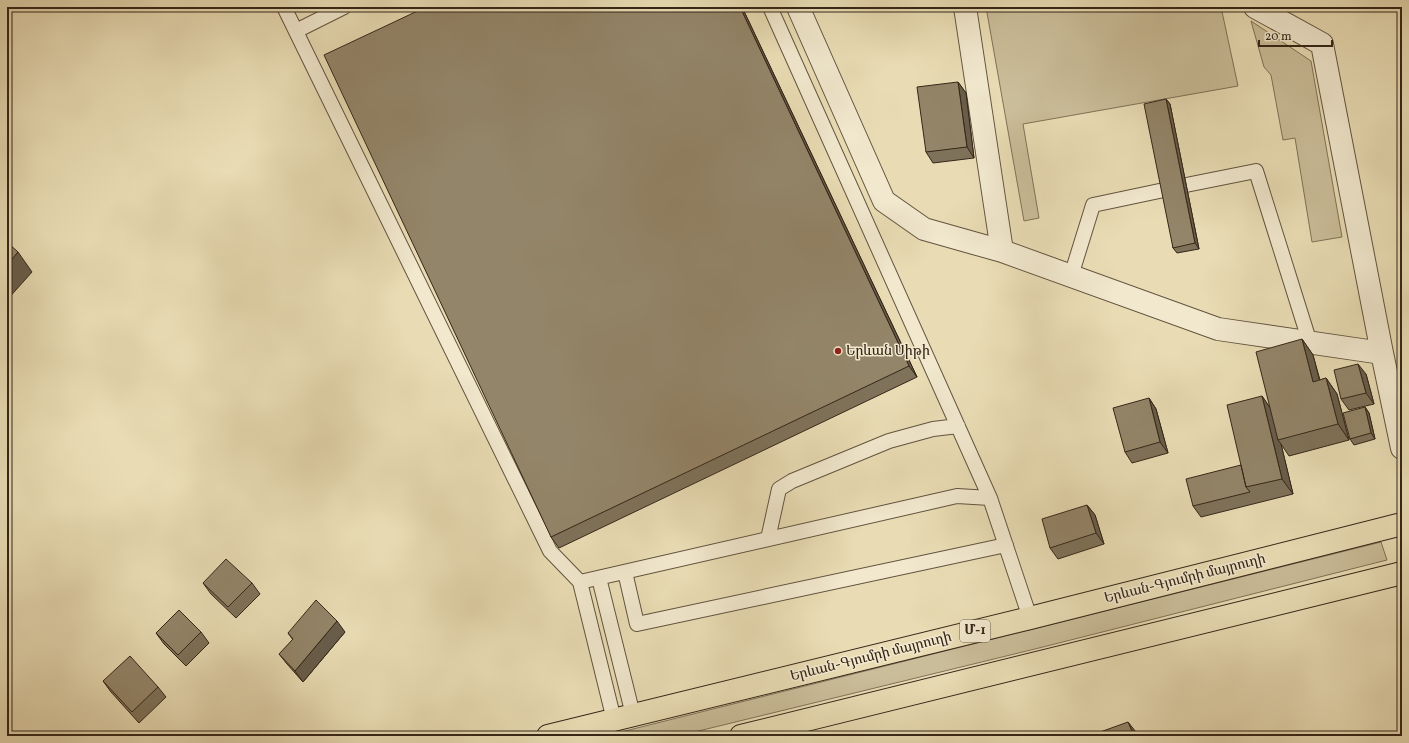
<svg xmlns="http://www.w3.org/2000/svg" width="1409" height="743" font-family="Vollkorn,'Noto Serif Armenian',serif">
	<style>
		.green { fill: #cabd99; stroke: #807258 }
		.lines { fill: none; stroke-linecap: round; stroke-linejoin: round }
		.service-casing { stroke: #62543f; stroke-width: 16 }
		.minor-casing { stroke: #62543f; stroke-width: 24 }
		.trunk-casing { stroke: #352618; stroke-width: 24 }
		.service { stroke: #f1e8ce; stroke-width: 14 }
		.minor { stroke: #f1e8ce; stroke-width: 22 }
		.trunk { stroke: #e9dcb4; stroke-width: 22 }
		.wall { fill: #7e725a; stroke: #352618 }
		.shaded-wall { fill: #675d4a; stroke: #352618 }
		.building { fill: #938569; stroke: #352618 }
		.poi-dot { fill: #8f2418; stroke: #f1e8ce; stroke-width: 1.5 }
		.labels { text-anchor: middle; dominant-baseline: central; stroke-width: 3; stroke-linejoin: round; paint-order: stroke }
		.shield { fill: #f1e8ce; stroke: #6d604f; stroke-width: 1 }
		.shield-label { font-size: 13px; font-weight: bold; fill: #352618 }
		.poi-label { font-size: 14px; fill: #352618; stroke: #f1e8ce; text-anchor: start }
		.street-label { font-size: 14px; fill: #352618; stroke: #f1e8ce }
	</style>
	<rect width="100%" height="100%" fill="#e9dcb4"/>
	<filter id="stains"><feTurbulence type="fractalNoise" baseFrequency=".005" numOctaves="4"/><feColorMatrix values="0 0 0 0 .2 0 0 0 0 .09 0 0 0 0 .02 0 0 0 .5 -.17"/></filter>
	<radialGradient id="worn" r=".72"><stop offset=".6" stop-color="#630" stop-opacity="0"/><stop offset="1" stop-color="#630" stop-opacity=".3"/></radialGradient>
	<path class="green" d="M986 7H1221L1238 86 1023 124 1039 218 1024 221Z
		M1251 21 1311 61 1342 237 1312 242 1295 138 1283 140 1271 75 1264 67Z
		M1381 542 1387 560 1039 648 678 736H605Z"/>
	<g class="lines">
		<defs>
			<path id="service" d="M284 7 550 551 580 582
				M770 7 990 498 1030 618
				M296 31 344 7
				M1186 185 1256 171 1310 343
				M1071 276 1093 205 1164 190
				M768 539 779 489 792 481 889 441 933 429 958 426
				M625 572 637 624 1006 545
				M599 578 633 715
				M614 720 580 582 957 496 990 498"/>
			<path id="minor" d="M798 7 884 201 924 229 1002 251 1218 329 1382 353 1402 448
				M965 7 1002 251
				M1255 7 1322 44 1382 353"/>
			<path id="trunk" d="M548 736 1030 618 1402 524
				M741 736 1402 573"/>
		</defs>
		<use href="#service" class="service-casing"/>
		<use href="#minor" class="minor-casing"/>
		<use href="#trunk" class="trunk-casing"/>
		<use href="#service" class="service"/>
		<use href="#minor" class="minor"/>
		<use href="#trunk" class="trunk"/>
	</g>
	<path class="wall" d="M426 7H742L917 377 559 548 551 537Z
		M958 82 966 93 974 158 933 163 926 152Z
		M1166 99 1170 104 1199 249 1177 253 1173 248Z
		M1302 339 1313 355 1320 380 1326 378 1337 394 1349 440 1289 456 1281 444 1293 494 1201 517 1193 506 1241 465 1262 396 1270 408Z
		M1366 374 1374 404 1349 410 1341 399Z
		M1149 398 1156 409 1168 453 1132 463 1125 452Z
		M1365 407 1369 413 1375 439 1354 445 1350 439Z
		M1087 505 1095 515 1104 544 1058 559 1050 548Z
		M203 583H252L260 594 236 618 211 594Z
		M201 632 209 643 186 666 164 644 156 633Z
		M345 632 303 682 287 664 279 654 293 640 288 633Z
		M103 681 158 687 166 697 139 723 111 692Z"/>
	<path class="shaded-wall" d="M740 7H742L917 377 909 366Z
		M958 82 966 93 974 158 967 147Z
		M1166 99 1170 104 1199 249 1195 243Z
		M18 252 32 272 7 300V265Z
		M1302 339 1313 355 1324 398 1313 382Z
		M1358 364 1366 374 1374 404 1366 393Z
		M1326 378 1337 394 1349 440 1338 424Z
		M1262 396 1273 412 1278 440 1281 444 1293 494 1282 479Z
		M1149 398 1156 409 1168 453 1160 442Z
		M1365 407 1369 413 1375 439 1371 433Z
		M1087 505 1095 515 1104 544 1096 533Z
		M337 621 345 632 303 682 295 671Z
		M1128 722 1136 732 1137 736H1134Z"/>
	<path class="building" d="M426 7H740L909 366 551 537 324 55Z
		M958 82 967 147 926 152 917 87Z
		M1166 99 1195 243 1173 248 1144 104Z
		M7 242 18 252 7 265Z
		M1302 339 1313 382 1326 378 1338 424 1278 440 1256 352Z
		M1358 364 1366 393 1341 399 1334 370Z
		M1262 396 1282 479 1246 487 1227 405Z
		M1149 398 1160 442 1125 452 1113 408Z
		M1365 407 1371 433 1350 439 1343 413Z
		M1241 465 1246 487 1250 492 1193 506 1186 479Z
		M1087 505 1096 533 1050 548 1042 519Z
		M226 559 252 583 228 607 203 583Z
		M316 600 337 621 295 671 279 654 293 639 288 633Z
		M179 610 201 632 178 655 156 633Z
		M130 656 158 687 132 712 103 681Z
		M1128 722 1134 736H1089Z"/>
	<circle class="poi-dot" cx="838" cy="351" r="4"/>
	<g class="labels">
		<rect class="shield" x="960" y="620" width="30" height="22" rx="3"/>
		<g class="shield-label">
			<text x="975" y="631">Մ-1</text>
		</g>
		<g class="poi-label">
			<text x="846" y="351">Երևան Սիթի</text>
		</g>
		<g class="street-label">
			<text transform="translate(1185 579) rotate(-14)">Երևան-Գյումրի մայրուղի</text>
			<text transform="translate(871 657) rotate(-14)">Երևան-Գյումրի մայրուղի</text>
		</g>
	</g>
	<rect width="1409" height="743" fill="none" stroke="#e9dcb4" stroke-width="24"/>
	<rect x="8" y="8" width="1393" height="727" fill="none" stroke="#352618" stroke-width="2"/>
	<rect x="12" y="12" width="1385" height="719" fill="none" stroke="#352618"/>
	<path d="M1259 40v6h73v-6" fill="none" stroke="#352618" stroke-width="2"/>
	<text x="1265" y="40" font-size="12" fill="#352618" stroke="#f1e8ce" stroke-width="3" paint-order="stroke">20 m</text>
	<rect width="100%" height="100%" filter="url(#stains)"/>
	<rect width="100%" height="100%" fill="url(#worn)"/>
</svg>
